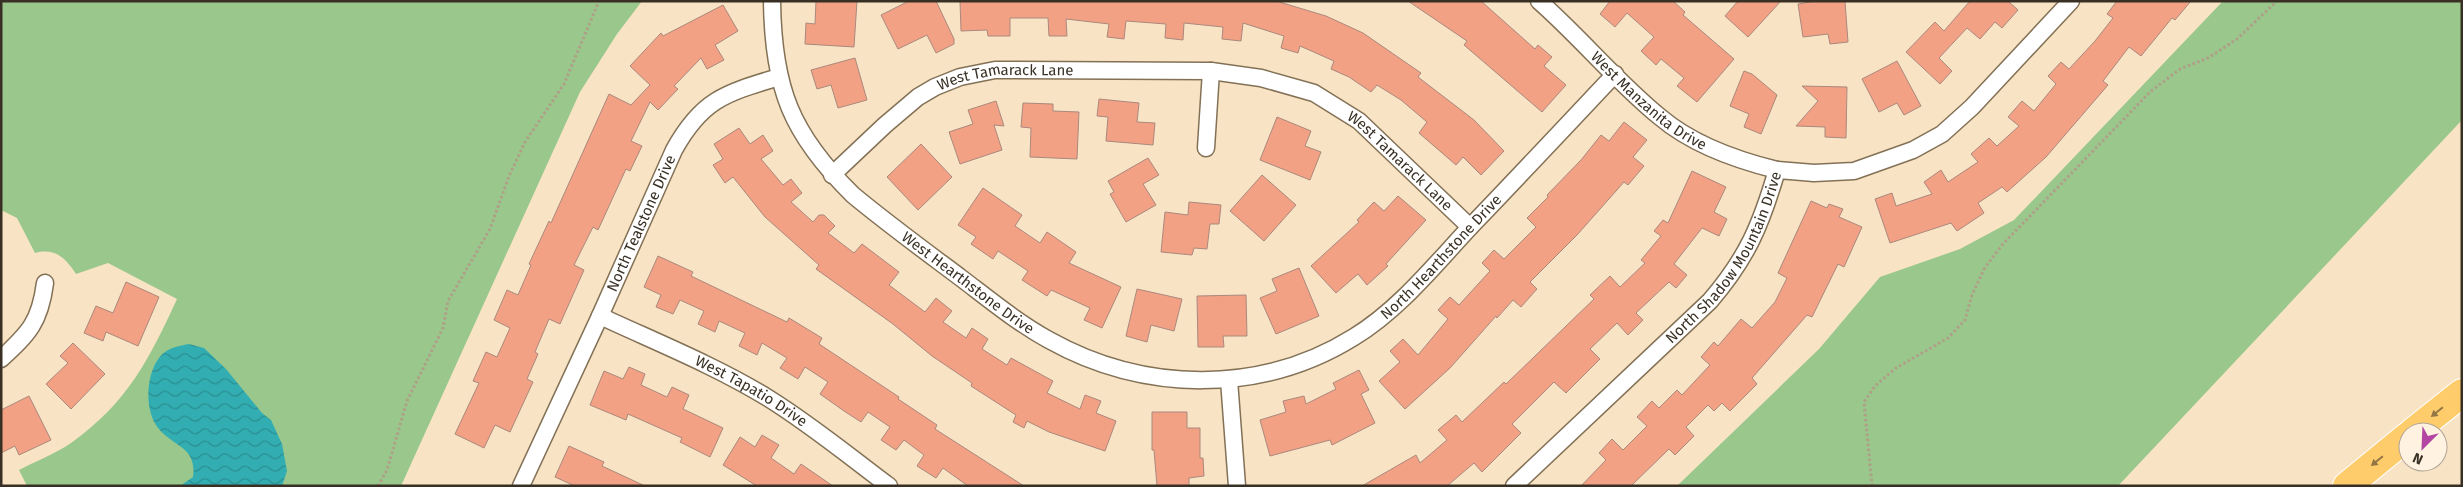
<svg xmlns="http://www.w3.org/2000/svg" width="2463" height="487" font-family="'Fira Sans',sans-serif">
	<style>
		.green { fill: #9ac78b }
		.water { fill: url(#water-waves) }
		.building { fill: #f2a185; stroke: #ab887d }
		.lines { fill: none; stroke-linecap: round; stroke-linejoin: round }
		.street-casing { stroke: #837156; stroke-width: 19 }
		.highway-casing { stroke: #fff; stroke-width: 30 }
		.path { stroke: #af9f88; stroke-width: 3; stroke-dasharray: 2.5 2.5; stroke-linecap: butt }
		.street { stroke: #fff; stroke-width: 16 }
		.highway { stroke: #ffcc6c; stroke-width: 28 }
		.oneway { fill: #927644 }
		.labels { text-anchor: middle; dominant-baseline: central; stroke-width: 4; stroke-linejoin: round; paint-order: stroke }
		.street-label { font-size: 15px; fill: #383024; stroke: #fff2e0 }
	</style>
	<defs>
		<pattern id="water-waves" width="16" height="10" patternUnits="userSpaceOnUse" patternTransform="scale(1.25)"><rect width="16" height="10" fill="#32aeb2"/><path d="M0 5q4-4 8 0t8 0" fill="none" stroke="#2b8e91"/></pattern>
	</defs>
	<rect width="100%" height="100%" fill="#f8e4c5"/>
	<path class="green" d="M1 1H642L617 34 580 92 401 486H27L19 470C36 461 55 454 71 443 127 403 149 360 177 299L108 263 76 274C65 257 55 248 35 253L17 218 1 210Z
		M2223 1H2462V120L2118 486H1677L1819 349 1880 277 1960 249 2014 220Z"/>
	<path class="water" d="M189 344 204 348 226 369 262 413 271 420 282 444 287 471 282 486H180L193 477C197 446 173 447 158 428 144 410 146 375 159 358 166 348 178 346 189 344Z"/>
	<path class="building" d="M816 1H857L854 47 805 44 806 23 815 24Z
		M909 1H936L954 39V44L936 53 927 35 898 49 881 15Z
		M960 1H1276L1326 16 1363 33 1421 73 1418 77 1474 120 1504 151 1481 175 1463 157 1456 165 1419 133 1427 122 1401 100 1377 85 1371 92 1349 77 1331 69 1334 61 1300 46 1298 53 1281 48 1284 36 1243 23 1241 41 1222 39 1223 27 1184 23 1183 40 1165 38 1166 24 1126 21 1124 39 1107 37 1109 24 1066 19 1067 36H1049L1048 18H1010V36H988L987 30 961 31Z
		M1408 1H1481L1535 49 1538 45 1552 57 1544 66 1566 85 1542 112 1464 45 1467 41Z
		M1610 1H1673L1685 12 1683 15 1734 59 1697 102 1677 86 1684 78 1661 59 1656 65 1641 51 1654 37 1627 13 1615 27 1600 14Z
		M1738 1H1781L1748 37 1725 16Z
		M1815 1H1845L1848 42 1830 44 1828 34 1803 37 1798 4Z
		M1970 1H2008L2018 10 2002 28 1995 22 1980 39 1967 28 1939 58 1952 71 1940 84 1906 52 1935 22 1944 31Z
		M2117 1H2191L2175 20 2172 18 2141 56 2129 47 2103 81 2108 85 2046 157 2007 192 2002 187 1978 203 1984 213 1957 231 1951 223 1890 243 1875 199 1892 193 1896 206 1932 194 1924 182 1941 170 1948 182 1978 162 1971 154 1989 138 1997 146 2019 126 2008 117 2022 101 2034 111 2056 84 2048 76 2061 62 2069 69 2095 41 2113 18 2107 14Z
		M723 5 738 31 715 45 724 60 707 69 701 58 674 86 678 89 658 110 650 102 631 141 642 146 630 171 626 169 598 230 593 227 574 265 584 270 560 324 549 319 535 352 538 354 527 379 533 382 510 432 495 425 484 448 455 434 479 383 473 381 486 352 497 357 510 328 494 320 507 290 518 295 531 265 529 264 549 221 551 223 609 94 631 105 650 85 630 66 661 33 663 36Z
		M855 58 867 100 838 108 831 85 817 89 811 70Z
		M1897 61 1921 106 1904 115 1897 103 1879 112 1862 79Z
		M1744 71 1752 74 1777 95 1761 134 1744 127 1749 114 1730 106Z
		M1802 86 1847 87 1846 138 1825 137V127L1796 126 1818 101Z
		M1099 99 1139 103 1137 122 1155 123 1153 145 1106 141 1108 117 1097 116Z
		M996 101 1004 126 994 125 1002 150 960 164 949 132 973 124 968 110Z
		M1023 103 1053 104V111L1079 112 1077 159 1030 157 1031 128 1021 127Z
		M1277 117 1311 131 1305 146 1321 152 1310 180 1260 160Z
		M1624 122 1647 140 1633 157 1644 166 1628 185 1624 182 1577 235 1530 282 1537 289 1521 307 1513 300 1497 318 1496 316 1450 368 1405 409 1379 381 1400 362 1390 351 1403 339 1418 355 1448 319 1438 310 1450 297 1459 305 1490 271 1482 263 1494 250 1504 259 1536 227 1527 218 1548 197 1547 195 1581 160 1601 135 1609 141Z
		M739 128 750 144 763 135 773 151 761 159 783 185 791 179 802 193 791 202 813 222 819 215H824L835 226 828 233 854 253 862 244 899 272 889 285 925 312 936 298 952 311 943 322 966 338 972 328 988 339 982 349 1007 365 1011 358 1053 381 1047 393 1080 409 1085 395 1101 401 1096 413 1116 421 1105 451 1049 432 1027 421 1024 428 1013 422 1016 415 971 386 972 383 932 356 893 324 816 269 819 265 765 217 733 177 725 183 713 165 723 159 714 144Z
		M921 144 952 177 918 210 887 177Z
		M1148 158 1159 175 1143 184 1156 205 1126 222 1110 194 1114 192 1108 181Z
		M1692 171 1726 187 1714 212 1727 219 1719 236 1702 228 1674 264 1687 275 1676 288 1669 282 1636 313 1643 320 1628 335 1617 323 1590 349 1600 359 1566 393 1554 382 1512 424 1521 433 1482 472 1474 463 1447 486H1362L1416 455 1420 463 1447 440 1438 430 1456 415 1462 422 1504 382 1506 384 1594 299 1590 295 1610 276 1620 287 1645 263 1641 260 1661 236 1654 231 1663 220 1668 223Z
		M1262 175 1296 205 1264 241 1230 211Z
		M983 188 1022 215 1015 226 1040 243 1047 232 1076 252 1069 263 1121 287 1102 328 1084 320 1090 308 1051 290 1047 296 1022 280 1028 271 998 251 993 259 971 244 976 237 958 225Z
		M1398 196 1426 220 1386 264 1388 266 1367 285 1358 274 1336 293 1311 266 1359 222 1357 220 1374 202 1384 211Z
		M1811 201 1827 208 1829 204 1843 209 1839 217 1862 227 1844 267 1838 264 1812 317 1807 315 1752 378 1757 384 1730 411 1722 403 1714 411 1708 405 1686 427 1694 436 1675 455 1669 449 1631 486H1581L1606 460 1599 453 1612 439 1623 450 1647 426 1637 417 1652 401 1659 408 1677 390 1682 395 1710 365 1701 357 1714 342 1718 346 1741 319 1752 328 1775 302 1787 278 1778 273Z
		M1189 202 1221 205 1219 224H1210L1207 249 1194 248 1192 255 1161 252 1165 212 1188 215Z
		M658 256 693 272 691 276 787 322 789 318 822 338 819 344 899 397 898 399 937 425 935 429 1024 486H968L943 468 936 478 917 466 924 455 904 440 896 450 881 440 890 427 868 412 861 422 844 411 820 394 828 382 805 367 798 379 780 368 787 358 762 343 757 355 739 346 745 333 719 321 715 332 698 324 704 311 680 300 673 314 656 307 661 295 644 287Z
		M1299 268 1319 316 1276 334 1260 298 1277 291 1272 279Z
		M126 282 159 297 138 346 106 332 103 341 84 333 96 306 113 313Z
		M1137 289 1182 299 1174 331 1151 325 1147 342 1126 336Z
		M1246 295 1247 336H1223L1224 347H1198L1197 296Z
		M73 343 105 374 71 409 46 384 68 363 60 356Z
		M629 367 645 374 641 385 667 397 672 387 689 395 683 409 723 428 710 457 680 442 682 438 628 414 626 420 590 405 604 371 623 379Z
		M1359 370 1369 390 1361 394 1375 423 1332 445 1330 440 1270 456 1260 420 1286 412 1283 401 1304 396 1306 404 1336 389 1333 383Z
		M29 396 51 440 19 455 15 446 1 453V410Z
		M1152 412H1187V428H1200V458H1203L1204 476 1189 478V486H1157L1154 450H1152Z
		M762 435 779 445 771 458 794 474 801 464 833 486H757L723 465 740 437 755 447Z
		M569 446 604 462 602 466 645 486H575L555 477Z"/>
	<g class="lines">
		<defs>
			<g id="street">
				<path id="s1" d="M772 1C773 88 791 134 853 195 888 224 925 251 961 278 990 300 1018 323 1049 340 1144 393 1261 395 1354 337 1400 309 1436 263 1473 224 1521 174 1568 124 1615 74"/>
				<path id="s2" d="M1539 1C1581 38 1617 82 1660 117 1693 145 1736 160 1777 170"/>
				<path d="M1206 148 1211 71"/>
				<path id="s3" d="M832 175 885 125 918 97 935 87 960 77 995 70 1211 71 1261 78 1314 93 1359 121 1470 227"/>
				<path id="s4" d="M600 316C656 342 716 366 768 398 810 424 849 456 889 486"/>
				<path d="M1 359C29 333 40 322 45 283"/>
				<path d="M1229 380 1237 486"/>
				<path id="s5" d="M521 486 600 316 674 150C702 99 726 93 779 77"/>
				<path id="s6" d="M1514 486 1710 301C1747 258 1761 225 1777 170L1814 173 1854 171 1913 150 1942 134 1972 107 2071 1"/>
			</g>
			<path id="highway" d="M2413 432 2462 393
				M2347 486 2408 436"/>
		</defs>
		<use href="#street" class="street-casing"/>
		<use href="#highway" class="highway-casing"/>
		<path class="path" d="M378 486 387 470 407 401 443 328 448 301 490 229 509 176 525 142 564 84 599 1
			M1872 486 1864 402 1875 386 1896 368 1948 338 1965 320 1972 295 1984 269 2002 245 2150 92 2180 69 2208 58 2237 39 2277 1"/>
		<use href="#street" class="street"/>
		<use href="#highway" class="highway"/>
	</g>
	<defs><path id="oneway-solid" d="M-6-.8H1V-3.2L6.5 0L1 3.2V.8H-6Z" transform="scale(1.25)"/></defs>
	<g class="oneway">
		<use href="#oneway-solid" transform="translate(2437 412) rotate(141)"/>
		<use href="#oneway-solid" transform="translate(2377 461) rotate(141)"/>
	</g>
	<g class="labels">
		<g class="street-label">
			<text stroke="none"><textPath href="#s3" startOffset="208">West Tamarack Lane</textPath></text>
			<text stroke="none"><textPath href="#s2" startOffset="149">West Manzanita Drive</textPath></text>
			<text stroke="none"><textPath href="#s3" startOffset="630">West Tamarack Lane</textPath></text>
			<text stroke="none"><textPath href="#s5" startOffset="289">North Tealstone Drive</textPath></text>
			<text stroke="none"><textPath href="#s1" startOffset="900">North Hearthstone Drive</textPath></text>
			<text stroke="none"><textPath href="#s6" startOffset="314">North Shadow Mountain Drive</textPath></text>
			<text stroke="none"><textPath href="#s1" startOffset="362">West Hearthstone Drive</textPath></text>
			<text stroke="none"><textPath href="#s4" startOffset="169">West Tapatio Drive</textPath></text>
		</g>
	</g>
	<rect width="2463" height="487" fill="none" stroke="#383024" stroke-width="5"/>
	<g transform="translate(2423 447) rotate(204)"><circle r="24" fill="#fff2e0" stroke="#afa495"/>
	<path d="M0-4L9 19L0 12L-9 19Z" fill="#b345a3"/>
	<text y="-8" font-size="14" font-weight="bold" text-anchor="middle" fill="#383024">N</text>
	</g>
</svg>
